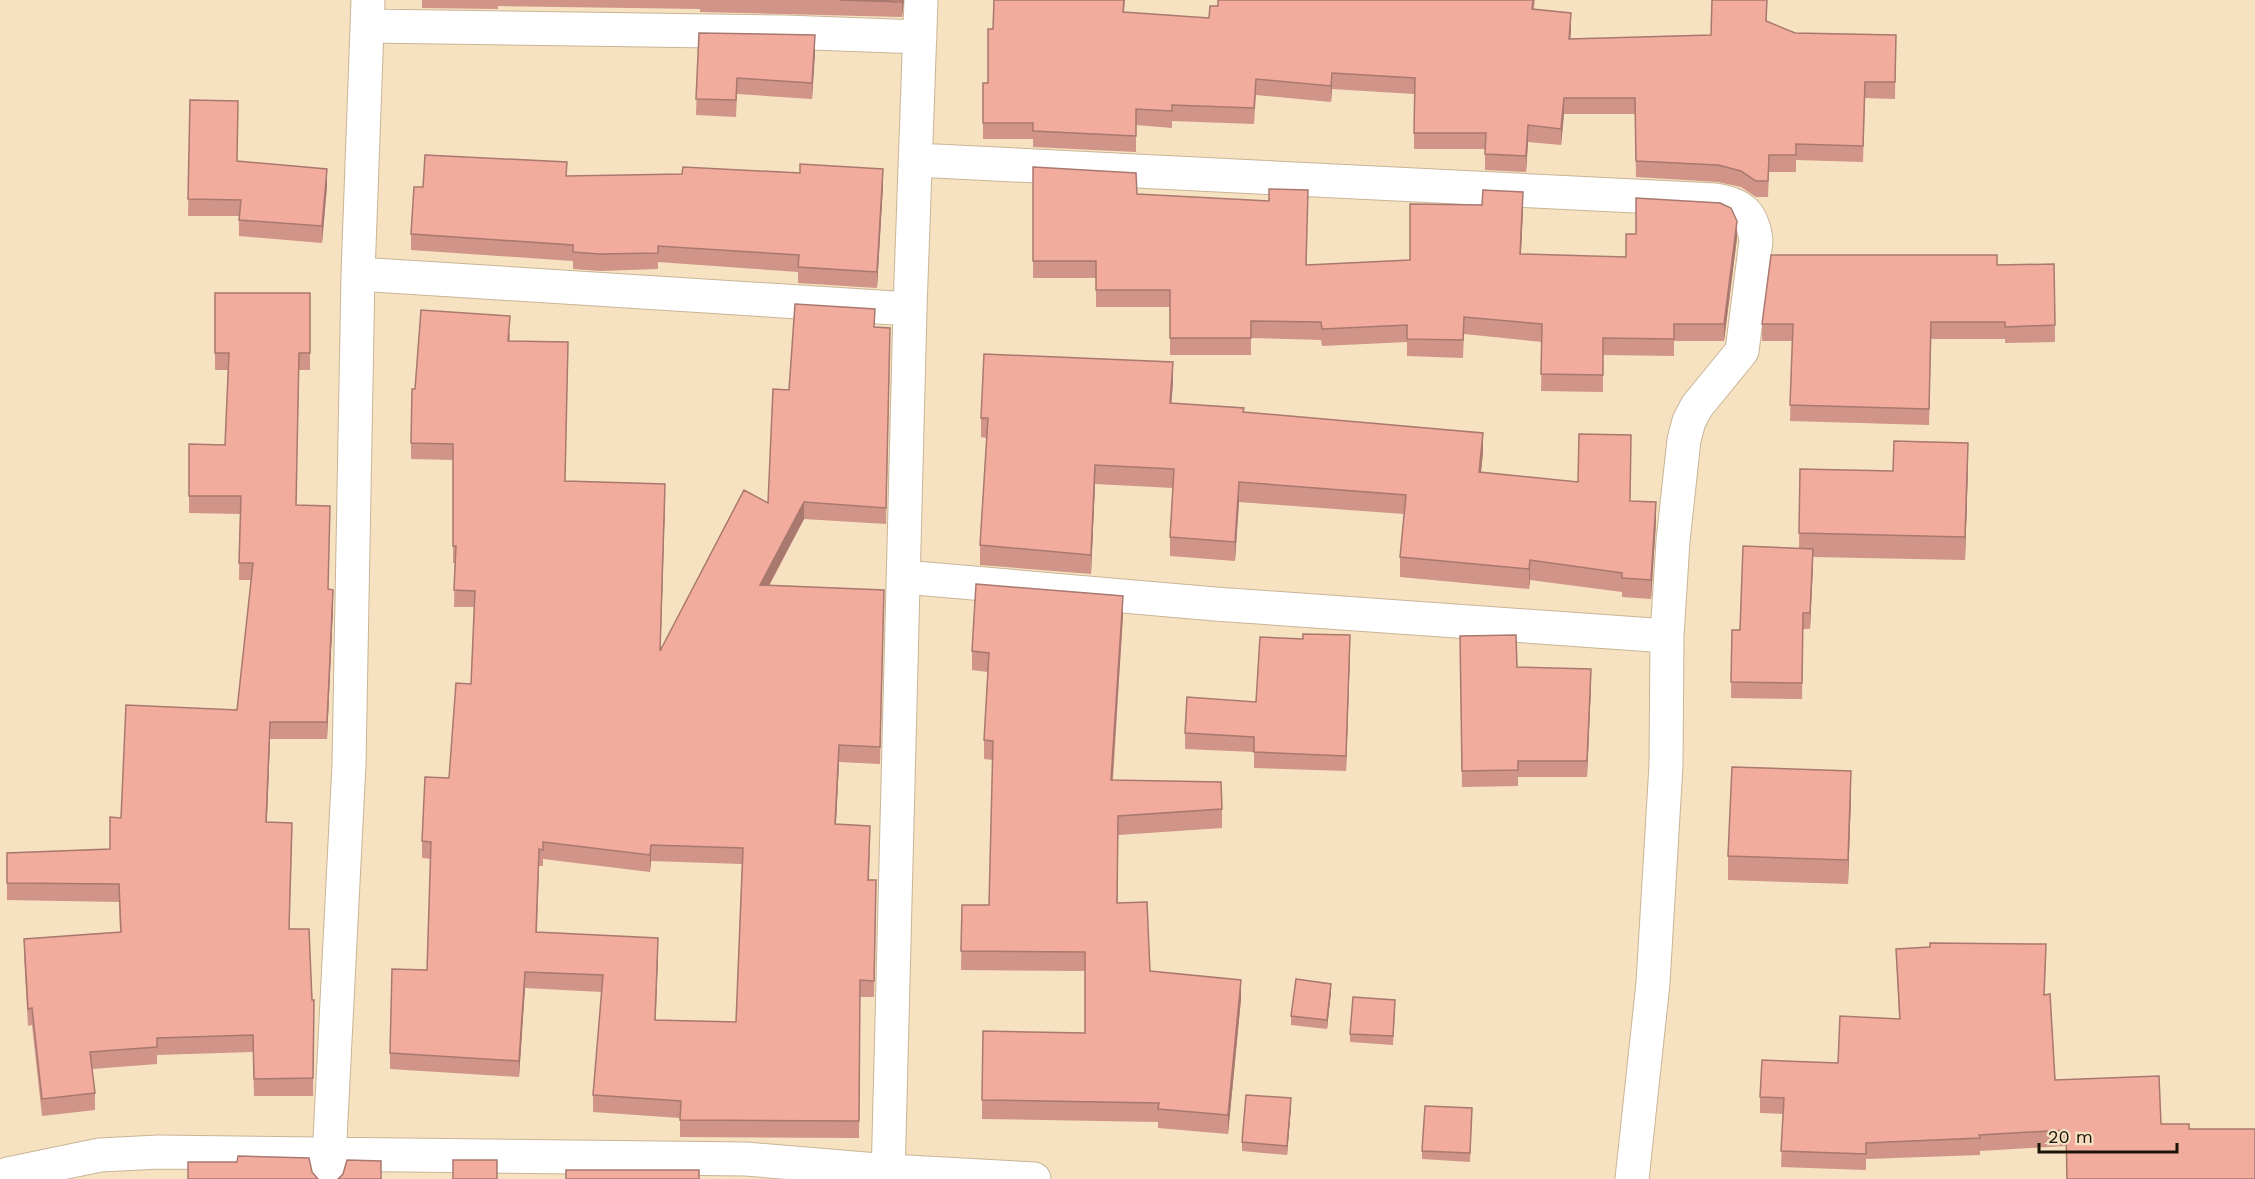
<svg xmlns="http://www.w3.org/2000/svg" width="2255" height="1179" font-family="'Work Sans',sans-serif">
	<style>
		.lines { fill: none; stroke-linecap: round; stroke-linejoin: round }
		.minor-casing { stroke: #c9b596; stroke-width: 35 }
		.minor { stroke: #fff; stroke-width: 33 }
		.wall { fill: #d09488; fill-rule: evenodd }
		.shaded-wall { fill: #a9786f }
		.building { fill: #f2ac9e; stroke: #a9786f; stroke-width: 1.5; fill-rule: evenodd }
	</style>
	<rect width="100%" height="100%" fill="#f6e1c1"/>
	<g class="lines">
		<defs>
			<path id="minor" d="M367 26 785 32 920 37
				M916 160 1715 200C1742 204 1753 214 1756 241L1742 351 1697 406 1689 421 1684 440 1673 541 1667 636 1666 765 1653 983 1632 1179
				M358 274 910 309
				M904 577 1215 604 1667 636
				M9 1179 8 1174 100 1155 159 1152 746 1159 889 1171 1034 1179
				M328 1179 349 764 358 274 368 0
				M888 1179 910 309 921 0"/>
		</defs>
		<use href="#minor" class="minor-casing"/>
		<use href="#minor" class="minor"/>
	</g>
	<path class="wall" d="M422 0H904L902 17 700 12V9L498 6V9L422 8Z
		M994 0H1125L1124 13 1209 18 1218 6 1535 0 1534 10 1571 30 1570 39 1711 35 1767 21 1795 33 1896 35 1895 99 1865 98 1863 162 1796 160V172H1769L1768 197H1756L1741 187 1718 182 1636 177 1635 114H1564L1561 145 1528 142 1526 172 1485 170V149H1414V94L1332 89 1331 102 1256 95 1254 124 1172 121V128L1136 125V152L1033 147V139H983V83H988L993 29Z
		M699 33 815 52 812 99 737 94 736 117 696 115Z
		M190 100 237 161 327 186 322 243 239 236V216H188Z
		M1033 167 1137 194 1307 265 1410 260 1523 209 1521 254 1626 257 1737 238 1724 341H1674V356L1603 355V392L1541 391 1542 342 1464 334 1463 358 1407 356V342L1322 346 1321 340 1251 338V355H1170V307H1096V278H1033Z
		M567 176 883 185 877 288 798 283V272L658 262V269L600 271 573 269V261L411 250V234L423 187Z
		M1997 265 2055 325V342L2005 343V339H1931L1929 425 1790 421 1792 341H1762V324Z
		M215 293H310V370H299L296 505 329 589 333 607 327 739H270L267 822 292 840 289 929 312 1000H314L313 1096H254L253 1052 157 1055V1064L92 1069 95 1093V1110L42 1116 32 1025 28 1026 24 956V939L120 932 119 902 7 900V853L110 849 121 818 237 710 251 580H239L240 514 189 513V444L225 445 228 370H215Z
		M875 327 890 345 886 524 804 519 769 586 884 590 880 764 839 762 836 824 870 843 869 880 876 896 874 997H860L859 1138 680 1137V1118L593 1112V1095L602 992 525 988 519 1077 390 1069V1053L427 970 431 859 422 858V841L449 778 471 684 474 607H454L455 563H453V460L411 459V443L415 389 510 333V341L565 481 665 501 660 650 768 503 789 390ZM543 859 650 872 651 861 742 864 736 1022 655 1020 658 955 537 932 539 866H543Z
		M1173 382 1171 403 1244 412 1483 452 1481 472 1631 501 1656 522 1651 599 1622 597V592L1530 580 1529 589 1400 577V557L1404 514 1239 502 1235 561 1170 556V537L1173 488 1095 484 1091 574 980 565V545L987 438 981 437V418Z
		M1968 466 1965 560 1813 557 1810 629H1803L1802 699 1731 698 1732 630H1740L1799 548 1800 469 1893 471Z
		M1123 615 1113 780 1222 809V828L1118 835V903L1150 971 1241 999 1228 1134 1158 1128V1122L982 1119V1100L1085 1033V971L961 970 962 905H989L993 760 984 759V740L988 672 972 670V651Z
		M1460 636 1517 667 1591 685 1587 777H1518V786L1462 787Z
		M1350 651 1346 771 1254 768V752L1185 749V733L1256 702Z
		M1851 795 1848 884 1728 880V856Z
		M1896 949 2046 960 2044 994 2055 1080 2161 1124 2189 1129 2255 1179H2067L2066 1146 1980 1151V1155L1866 1159V1170L1781 1167 1783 1114 1760 1113V1097L1838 1063 1899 1019Z
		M1331 992 1327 1029 1291 1025V1016Z
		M1395 1009 1393 1045 1350 1042V1034Z
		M1291 1107 1287 1155 1242 1151V1142Z
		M1472 1108 1470 1162 1422 1159V1151Z"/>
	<path class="shaded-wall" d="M902 0H904L902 17Z
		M1571 13V30L1569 55V39Z
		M815 35V52L812 99V83Z
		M1332 73V89L1331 102V86Z
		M1564 98V114L1561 145V129Z
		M1528 125V142L1526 172V156Z
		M327 169V186L322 243V226Z
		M883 169V185L877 288V272Z
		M1523 192V209L1520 271V254Z
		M1737 221V238L1724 341V324Z
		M1173 362V382L1170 423V403Z
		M1483 433V452L1479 491V472Z
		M1968 443V466L1965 560V537Z
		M1095 465V484L1091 574V555Z
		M1239 482V502L1235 561V542Z
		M665 484V501L660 668V651Z
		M804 502V519L760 602V585Z
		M1656 502V522L1651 599V580Z
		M1813 549V566L1810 629V613Z
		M1530 560V580L1529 589V569Z
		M333 590V607L327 739V722Z
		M1123 596V615L1111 799V780Z
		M1350 635V651L1346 771V756Z
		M1591 669V685L1587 777V761Z
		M270 722V739L266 839V822Z
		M839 745V762L835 841V824Z
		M1851 771V795L1848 884V860Z
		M651 845V861L650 872V855Z
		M658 938V955L655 1037V1020Z
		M525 972V988L519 1077V1061Z
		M1241 980V999L1228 1134V1115Z
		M1331 984V992L1327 1029V1020Z
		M1291 1098V1107L1287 1155V1146Z"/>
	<path class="building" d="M840 0H902V2Z
		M994 0H1124L1123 12 1209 18 1210 6H1218V0H1533L1532 9 1571 13 1569 39 1711 35 1712 0H1767L1766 21 1795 33 1896 35 1895 82H1865L1863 146 1796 144V155H1769L1768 181H1756L1741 171 1718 165 1636 161 1635 98H1564L1561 129 1528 125 1526 156 1485 154 1486 133H1414L1415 78 1332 73 1331 86 1256 79 1254 108 1172 105V111L1136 109V136L1033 131V123H983V83H988V29H993Z
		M699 33 815 35 812 83 737 78 736 100 696 99Z
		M190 100 238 101 237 161 327 169 322 226 239 220 241 200 188 199Z
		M425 155 567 162 566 176 682 174 683 167 800 173V164L883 169 877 272 798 267 799 255 658 246V253L600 254 573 252V245L411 234 414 187H423Z
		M1033 167 1136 173 1137 194 1269 201V189L1308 190 1306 265 1410 260V204L1482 205 1483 190 1523 192 1520 254 1626 257V234H1636V198L1720 203 1731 208 1737 221 1724 324H1674V339L1603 338V375L1541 374 1542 324 1464 317 1463 340 1407 339V325L1322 329 1321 322 1251 321V338H1170V290H1096V261H1033Z
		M1771 255H1997V265L2054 264 2055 325 2005 327V322H1931L1929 409 1790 405 1793 324H1762Z
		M215 293H310V353H299L296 505 330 506 328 589 333 590 327 722H270L266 822 292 823 289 929H309L312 1000H314L313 1078 254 1079 253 1035 157 1038V1047L90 1052 95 1093 42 1099 32 1008 28 1009 24 939 121 932 119 884 7 883V853L110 849V817L121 818 126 705 237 710 253 563H239L241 496H189V444L225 445 229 353H215Z
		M795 304 875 309 874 327 890 328 886 508 804 502 760 585 884 590 880 747 839 745 835 824 870 826 868 880H876L874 981 860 980 859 1121 680 1120 681 1101 593 1095 603 975 525 972 519 1061 390 1053 392 969 427 970 431 842 422 841 425 777 449 778 456 683 471 684 475 591 454 590 456 546H453V444L411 443 412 389H415L421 310 510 316 508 341 568 342 565 481 665 484 660 651 744 490 768 503 773 389 789 390ZM543 842 650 855 651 845 743 848 736 1022 655 1020 658 938 536 932 539 849 543 850Z
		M984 354 1173 362 1170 403 1244 408 1243 412 1483 433 1479 472 1578 482 1579 434 1631 435 1630 501 1656 502 1651 580 1622 578V573L1530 560 1529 569 1400 557 1406 495 1239 482 1235 542 1170 537 1174 469 1095 465 1091 555 980 545 988 418H981Z
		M1894 441 1968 443 1965 537 1799 533 1800 469 1893 471Z
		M1743 546 1813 549 1810 613H1803L1802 683 1731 682 1732 630H1740Z
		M976 584 1123 596 1111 780 1221 782 1222 809 1118 816 1117 903 1147 902 1150 971 1241 980 1228 1115 1158 1109 1159 1103 982 1100 983 1031 1085 1033V952L961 951 962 905H989L993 741 984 740 989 653 972 651Z
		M1303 634 1350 635 1346 756 1254 752V737L1185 733 1187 697 1256 702 1260 637 1303 639Z
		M1516 635 1517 667 1591 669 1587 761H1518V770L1462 771 1460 636Z
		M1732 767 1851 771 1848 860 1728 856Z
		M1930 943 2046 944 2044 995 2050 994 2055 1080 2159 1076 2161 1124H2189V1129H2255V1179H2067L2066 1130 1979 1135 1980 1138 1866 1143V1154L1781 1151 1784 1098 1760 1097 1762 1060 1838 1063 1840 1016 1900 1019 1896 949 1930 947Z
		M1296 979 1331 984 1327 1020 1291 1016Z
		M1353 997 1395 1000 1393 1036 1350 1034Z
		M1246 1095 1291 1098 1287 1146 1242 1142Z
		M1425 1106 1472 1108 1470 1153 1422 1151Z
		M238 1156 309 1158 312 1172 318 1179H188V1162H237Z
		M347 1160 381 1161V1179H338L343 1174Z
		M453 1160H497V1179H453Z
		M566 1170H699V1179H566Z"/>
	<path d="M2039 1143v9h138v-9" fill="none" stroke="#1b1409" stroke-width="3"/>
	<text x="2048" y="1143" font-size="18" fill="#1b1409" stroke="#f6e1c1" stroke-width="4.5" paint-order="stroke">20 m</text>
</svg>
